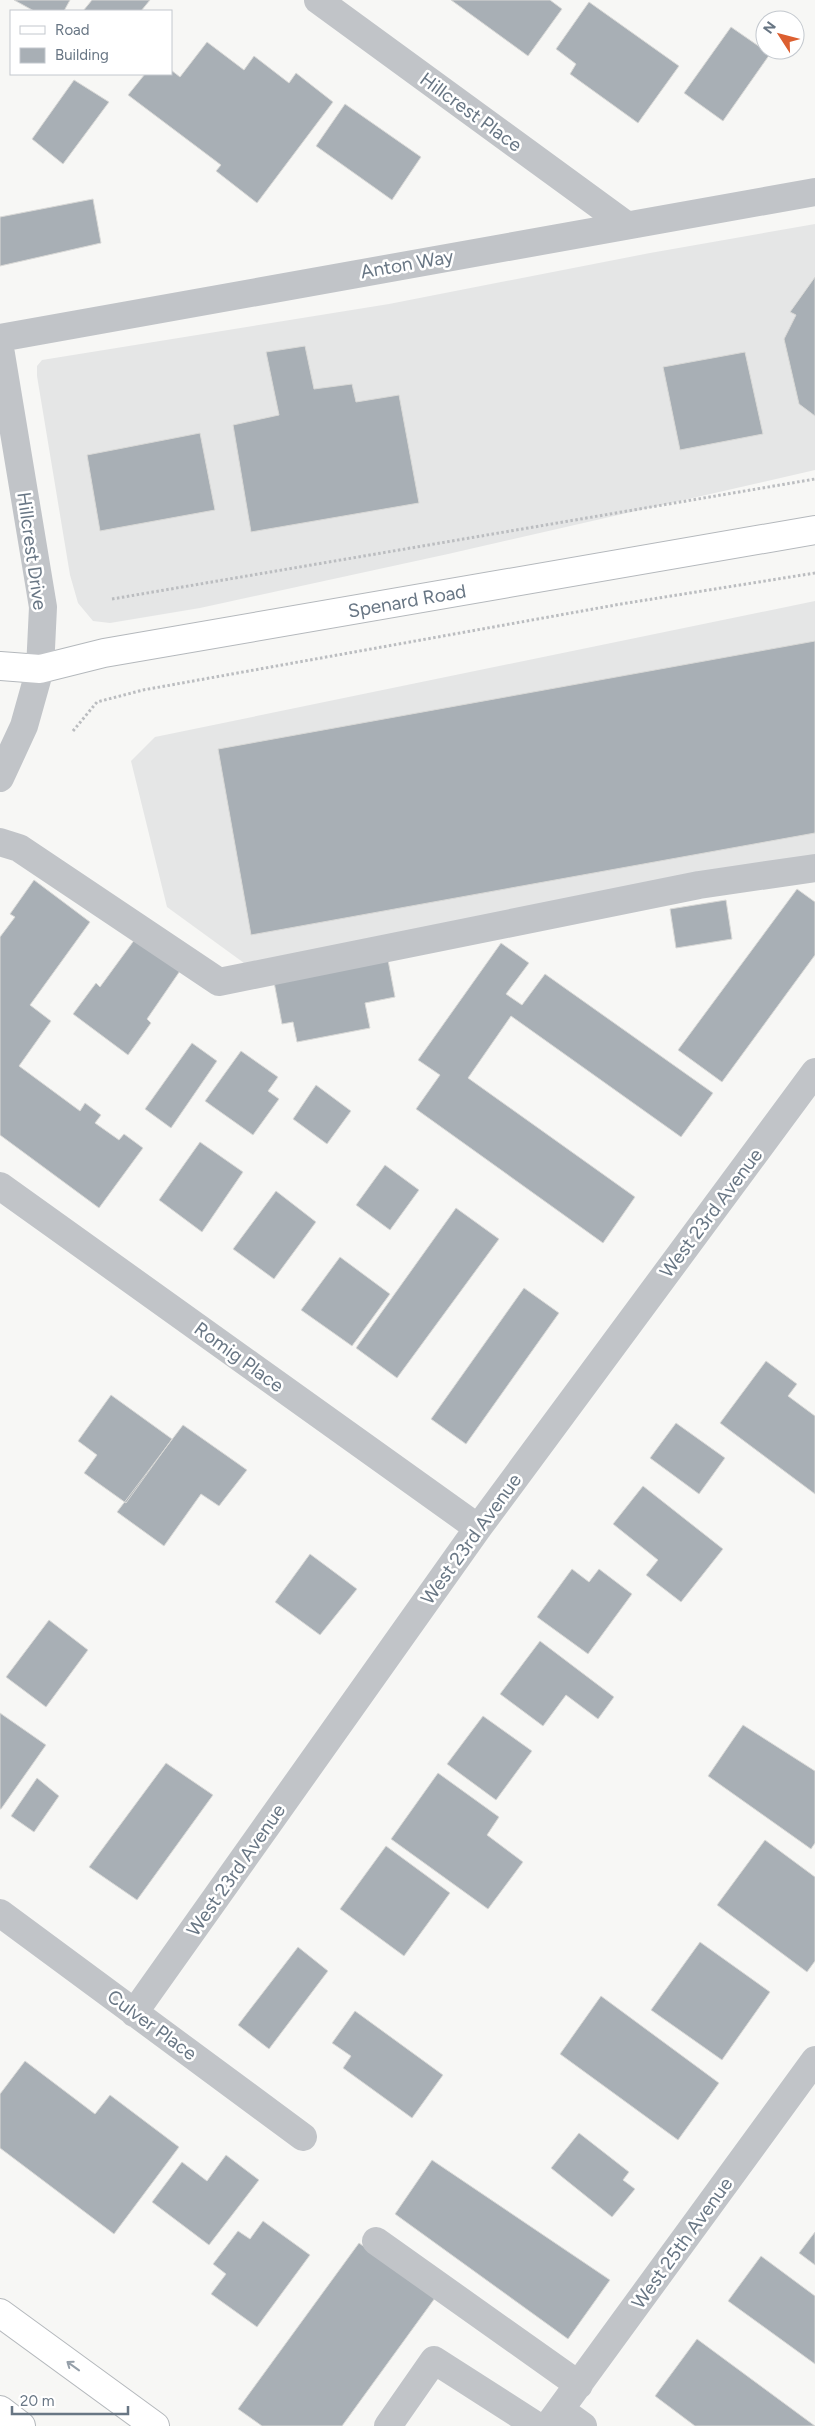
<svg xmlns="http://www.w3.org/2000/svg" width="815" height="2426" font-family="Figtree,sans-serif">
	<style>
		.built { fill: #e5e6e6 }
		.building { fill: #a8afb5; stroke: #d9d9d7 }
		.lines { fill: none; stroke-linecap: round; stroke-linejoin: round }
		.major-casing { stroke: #b4b8bc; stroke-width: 30 }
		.path { stroke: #bbbdc0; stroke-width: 3; stroke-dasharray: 2.5 2.5; stroke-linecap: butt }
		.minor { stroke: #c1c4c8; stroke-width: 28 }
		.major { stroke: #fff; stroke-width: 28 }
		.oneway { stroke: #959fa9 }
		.labels { text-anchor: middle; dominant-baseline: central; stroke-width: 5; stroke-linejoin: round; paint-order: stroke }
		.street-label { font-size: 19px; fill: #687684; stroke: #fff }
	</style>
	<rect width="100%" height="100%" fill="#f7f7f5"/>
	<path class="built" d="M815 224V470L448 554 200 608 110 623 93 621 78 603 70 575 37 376V366L42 360 389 304 650 253Z
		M815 601V870L244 963 167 907 131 761 155 737Z"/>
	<path class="building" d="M14 0H70L64 11H34Z
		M92 0H150L141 11H83Z
		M451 0H550L562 9 528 56Z
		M589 2 679 66 638 123 570 74 576 64 556 49Z
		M731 27 770 54 723 121 684 93Z
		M207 42 244 70 254 56 289 83 296 73 333 102 257 203 216 171 221 165 128 95 145 74H171V70L180 77Z
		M74 80 109 102 63 164 32 139Z
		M345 104 421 157 392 200 316 146Z
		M93 199 101 243 0 266V217Z
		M815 277V416L799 404 784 339 796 315 790 312Z
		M305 346 314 389 352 384 356 402 399 395 419 503 251 532 233 425 279 415 266 352Z
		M745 352 763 434 680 450 663 367Z
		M200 433 215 510 100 531 87 455Z
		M815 641V833L251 935 218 749Z
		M34 880 90 922 30 1005 51 1021 19 1066 80 1111 85 1103 101 1115 95 1123 119 1140 124 1134 143 1148 99 1208 0 1135V937L15 917 10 914Z
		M797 889 815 902V955L722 1082 678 1050Z
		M726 900 732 939 676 948 670 909Z
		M138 935 182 968 147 1019 151 1023 128 1055 73 1014 96 983 100 987Z
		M501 943 529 963 506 994 522 1005 545 974 713 1093 681 1137 511 1016 468 1078 635 1197 603 1243 416 1109 440 1075 418 1060Z
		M388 960 395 997 365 1003 370 1028 297 1042 293 1022 282 1024 274 982Z
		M192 1043 217 1061 171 1128 145 1109Z
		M241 1051 278 1077 268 1091 279 1099 253 1135 205 1101Z
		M316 1085 351 1111 327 1144 293 1119Z
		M200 1142 243 1172 202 1232 159 1200Z
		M385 1165 419 1190 390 1230 356 1205Z
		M276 1191 316 1222 274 1279 233 1249Z
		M456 1208 499 1239 397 1378 356 1348Z
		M340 1257 390 1294 352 1346 301 1310Z
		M524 1288 559 1313 466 1444 431 1419Z
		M766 1361 797 1384 788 1396 815 1416V1494L720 1423Z
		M111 1395 172 1439 126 1503 84 1473 97 1455 78 1441Z
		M676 1423 725 1458 699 1494 650 1458Z
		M183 1425 247 1470 219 1506 201 1494 164 1546 117 1512Z
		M643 1486 723 1549 681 1602 646 1575 658 1560 613 1524Z
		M310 1554 357 1589 320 1635 275 1602Z
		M572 1569 589 1582 599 1569 632 1594 588 1654 537 1617Z
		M49 1620 88 1650 46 1707 6 1677Z
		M540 1641 614 1697 598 1719 566 1695 543 1726 500 1694Z
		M0 1713 46 1745 1 1809H0Z
		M483 1716 532 1751 496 1800 447 1764Z
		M743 1725 815 1771V1843L811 1849 708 1776Z
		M166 1763 213 1795 137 1900 89 1867Z
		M438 1773 499 1817 487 1835 523 1862 488 1909 391 1839Z
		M37 1778 59 1796 34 1832 11 1816Z
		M765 1840 815 1877V1961L807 1972 717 1905Z
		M386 1846 450 1893 404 1956 340 1909Z
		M700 1942 770 1992 722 2060 651 2010Z
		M298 1947 328 1971 269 2049 238 2025Z
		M601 1996 719 2083 678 2140 560 2054Z
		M355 2011 443 2075 412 2118 343 2068 351 2056 332 2043Z
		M25 2061 95 2114 110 2095 179 2147 114 2234 0 2148V2094Z
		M579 2133 629 2172 623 2180 635 2189 612 2217 551 2168Z
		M226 2155 259 2180 209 2245 152 2202 182 2162 207 2181Z
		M432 2160 610 2280 568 2339 395 2214Z
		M263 2221 310 2255 257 2327 211 2294 226 2274 213 2264 238 2231 250 2239Z
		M815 2232V2265L799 2253Z
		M359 2243 435 2298 342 2426H262L238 2409Z
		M761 2256 815 2296V2364L728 2301Z
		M697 2339 815 2426H695L655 2396Z"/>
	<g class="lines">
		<defs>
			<path id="major" d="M0 666 40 669 104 653 815 530
				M0 2313 155 2426
				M0 2410 21 2426"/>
		</defs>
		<use href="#major" class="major-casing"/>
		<path class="path" d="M112 599 815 479
			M73 731 97 702 143 690 621 604 815 573"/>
		<path class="minor" d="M318 0 625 224
			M0 338 815 192
			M0 348 43 607 40 669 24 726 0 778
			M0 842 19 848 219 982 699 885 815 868
			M0 1186 478 1528
			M0 1913 303 2137
			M134 2013 478 1528 815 1072
			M376 2241 579 2385
			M561 2410 583 2426
			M388 2426 434 2360 537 2426
			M548 2426 815 2060"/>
		<use href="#major" class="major"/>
	</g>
	<defs><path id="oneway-shaft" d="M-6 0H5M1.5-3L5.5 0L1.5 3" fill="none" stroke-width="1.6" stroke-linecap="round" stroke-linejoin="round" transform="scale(1.25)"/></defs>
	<use class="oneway" href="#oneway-shaft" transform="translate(73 2366) rotate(-144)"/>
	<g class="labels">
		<g class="street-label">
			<text transform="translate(471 112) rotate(36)">Hillcrest Place</text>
			<text transform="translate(407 264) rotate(-10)">Anton Way</text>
			<text transform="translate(32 551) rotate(82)">Hillcrest Drive</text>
			<text transform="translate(407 601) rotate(-10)">Spenard Road</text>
			<text transform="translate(711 1213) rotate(-53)">West 23rd Avenue</text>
			<text transform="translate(239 1357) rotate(36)">Romig Place</text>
			<text transform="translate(471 1539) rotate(-54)">West 23rd Avenue</text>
			<text transform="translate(236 1870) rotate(-55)">West 23rd Avenue</text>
			<text transform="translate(152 2025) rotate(36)">Culver Place</text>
			<text transform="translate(682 2243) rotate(-54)">West 25th Avenue</text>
		</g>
	</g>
	<rect x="10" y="10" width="162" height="65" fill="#ffffff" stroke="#c3c8ce"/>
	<rect x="20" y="26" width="25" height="8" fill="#ffffff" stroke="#c3c8ce"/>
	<text x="55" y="35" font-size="15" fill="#687684">Road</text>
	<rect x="20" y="48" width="25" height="15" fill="#a8afb5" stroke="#c3c8ce"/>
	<text x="55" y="60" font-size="15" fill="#687684">Building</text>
	<g transform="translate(780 35) rotate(306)"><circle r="24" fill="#ffffff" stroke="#c3c8ce"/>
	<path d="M0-4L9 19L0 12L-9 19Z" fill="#dc5f30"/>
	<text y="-8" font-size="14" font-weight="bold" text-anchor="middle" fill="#687684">N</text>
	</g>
	<path d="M12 2406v8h116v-8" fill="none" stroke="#687684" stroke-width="2.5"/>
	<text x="20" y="2406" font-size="15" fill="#687684" stroke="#ffffff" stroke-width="4" paint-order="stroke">20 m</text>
</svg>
